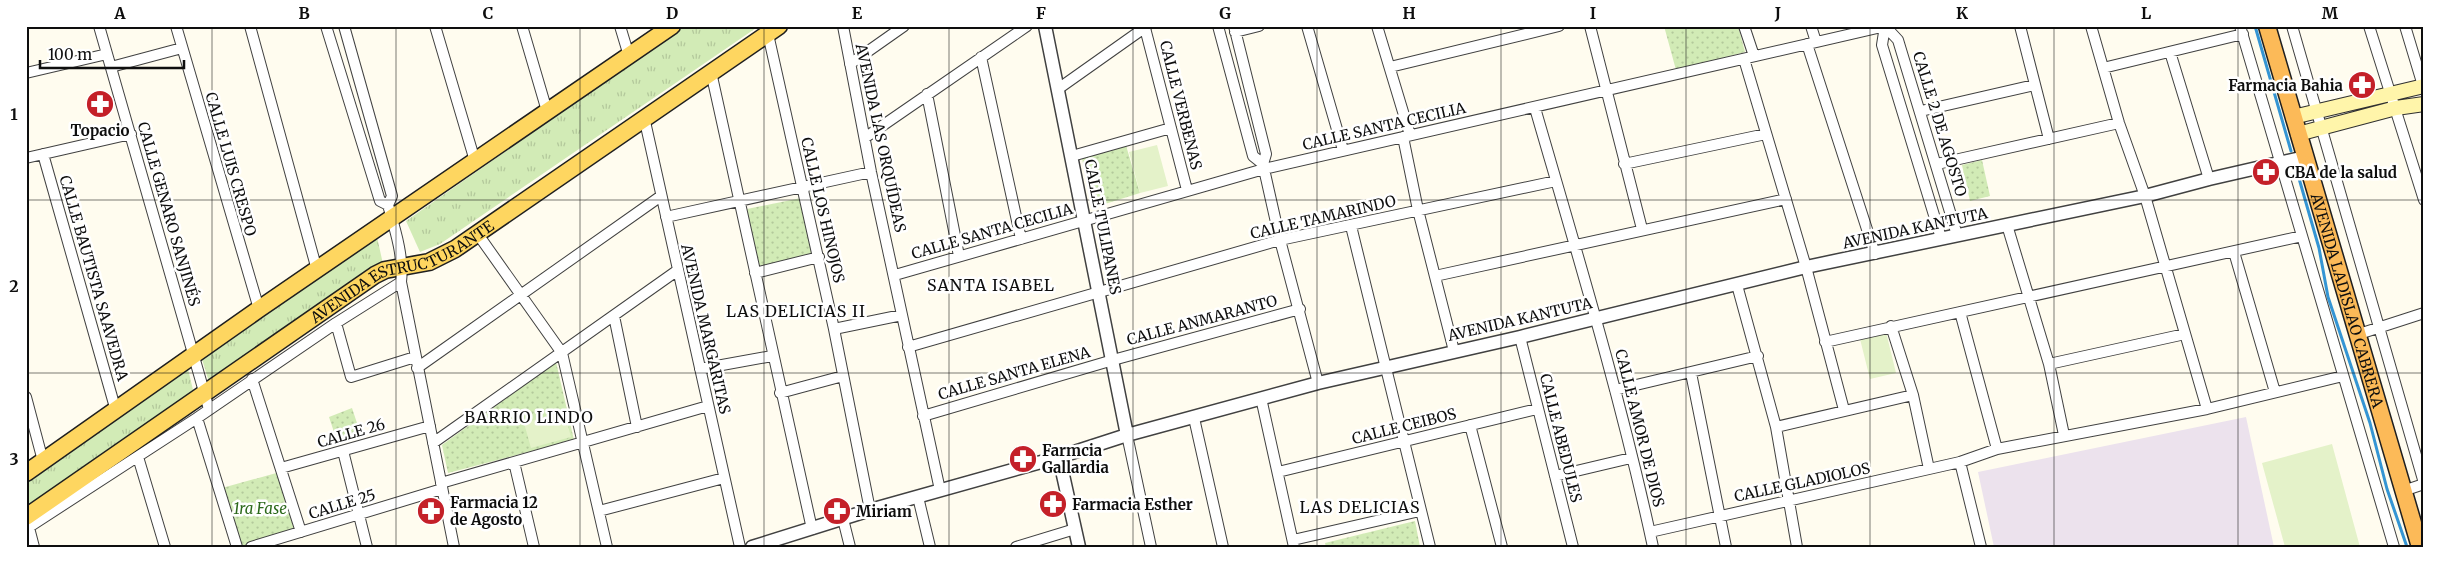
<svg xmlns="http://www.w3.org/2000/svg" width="2450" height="573" font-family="Merriweather,serif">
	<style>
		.industrial { fill: #ece2ed }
		.grass { fill: url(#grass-tufts) }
		.park { fill: url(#park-dots) }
		.pitch { fill: #e4f2c9 }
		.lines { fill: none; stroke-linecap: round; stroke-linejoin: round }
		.stream { stroke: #3595d3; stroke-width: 3 }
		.minor-casing { stroke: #414141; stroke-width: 12 }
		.tertiary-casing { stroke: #414141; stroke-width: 15 }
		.secondary-casing { stroke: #303030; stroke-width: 16 }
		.primary-casing { stroke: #1f1f1f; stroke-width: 19 }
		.trunk-casing { stroke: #1f1f1f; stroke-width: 19 }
		.minor { stroke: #fff; stroke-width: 10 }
		.tertiary { stroke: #fff; stroke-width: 12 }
		.secondary { stroke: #fff5aa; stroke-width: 14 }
		.primary { stroke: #fed660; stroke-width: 16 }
		.trunk { stroke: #fcba58; stroke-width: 16 }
		.grid { fill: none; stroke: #0e0e0e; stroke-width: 1; stroke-opacity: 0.55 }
		.labels { text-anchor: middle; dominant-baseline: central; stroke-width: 5; stroke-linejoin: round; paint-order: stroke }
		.poi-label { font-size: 15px; font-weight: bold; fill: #0e0e0e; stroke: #fff; text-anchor: start }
		.street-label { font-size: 15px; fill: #0e0e0e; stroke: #fff }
		.park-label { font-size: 15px; font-style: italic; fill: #2c691b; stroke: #fff }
		.neighbourhood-label { font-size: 16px; letter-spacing: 1px; fill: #0e0e0e; stroke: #fff }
		.neatline { fill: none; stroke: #0e0e0e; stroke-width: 2 }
		.grid-label { font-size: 16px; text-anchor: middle; font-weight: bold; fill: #0e0e0e }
	</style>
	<defs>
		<pattern id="grass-tufts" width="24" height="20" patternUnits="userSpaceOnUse" patternTransform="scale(1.25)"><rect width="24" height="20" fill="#d2ebb6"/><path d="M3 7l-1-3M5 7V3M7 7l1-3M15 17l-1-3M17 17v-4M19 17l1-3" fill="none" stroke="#b3c89b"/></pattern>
		<pattern id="park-dots" width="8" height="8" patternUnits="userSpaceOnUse" patternTransform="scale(1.25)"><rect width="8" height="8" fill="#d2ebb6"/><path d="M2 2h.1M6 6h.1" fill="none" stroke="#b3c89b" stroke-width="1.8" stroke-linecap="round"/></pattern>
	</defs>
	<rect width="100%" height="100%" fill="#fffcef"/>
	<path class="industrial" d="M2246 417 2274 547H1994L1978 472Z"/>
	<path class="grass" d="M685 26H759L440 244 420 252 406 221Z
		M377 237 383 264 209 382 202 359Z
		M188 369 194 394 27 507 26 482Z"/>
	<path class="park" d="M1664 26H1738L1745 52 1676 70Z
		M1125 142 1140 193 1092 208 1082 158Z
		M1982 160 1990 196 1970 201 1962 165Z
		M801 198 812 255 759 266 747 209Z
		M556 362 574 440 448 473 442 445Z
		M352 408 361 435 338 444 329 417Z
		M280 472 297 528 242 546 222 488Z
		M1415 521 1420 547H1326L1325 543Z"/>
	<path class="pitch" d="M1157 145 1168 186 1140 193 1129 152Z
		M1886 332 1896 373 1870 379 1860 339Z
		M564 411 571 437 531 448 524 423Z
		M2332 444 2360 547H2285L2262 463Z"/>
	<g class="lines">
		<path class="stream" d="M2255 26 2291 151
			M2296 168 2319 248 2328 297 2370 423 2387 489 2407 547"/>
		<defs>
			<path id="minor" d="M99 26 209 409
				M176 26 259 309
				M250 26 317 270
				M326 26 380 201 388 205C395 229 404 257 401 282L454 547
				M344 26 392 196 388 205
				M435 26 475 161
				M522 26 547 111
				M620 26 629 56
				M843 26 871 172 940 490
				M1218 26 1253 156 1263 164 1264 169 1280 240 1318 383
				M1234 26 1266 154 1263 164
				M1307 26 1343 150
				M1377 26 1410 135
				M1590 26 1642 229
				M1744 26 1754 56
				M1811 26 1816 42
				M1885 26 1898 40 1957 235
				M1885 26 1882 45 1941 238
				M2020 26 2049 139
				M2091 26 2119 123 2145 196 2207 409
				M2240 26 2394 547
				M2292 26 2424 483
				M2369 26 2424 200
				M2405 26 2424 89
				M1145 28 1187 190
				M1235 32 1259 26
				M768 34 834 329 870 510
				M1807 44 1875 254
				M2170 52 2209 179
				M981 57 1021 239
				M1744 59 1806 267 1844 410
				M850 64 904 26
				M111 67 182 48
				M1390 67 1559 26
				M2103 68 2243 34
				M711 72 812 529
				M26 73 107 54
				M1058 89 1147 26
				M927 94 959 256
				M1535 108C1577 253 1621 398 1653 547
				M1921 111 2034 85
				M644 117 740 547
				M866 137 1027 26
				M1403 137 1418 210 1454 351
				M43 154 116 411
				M1072 156 1171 128
				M26 158 131 134
				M1624 164 1766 134
				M1937 164 2119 123
				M666 217 871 172
				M2007 225 2049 364 2064 435
				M1351 226 1430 547
				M477 233 562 353 607 547
				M2234 252 2275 392
				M755 273 819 257
				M895 275 1264 169 1886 26
				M1435 276 1786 199
				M1737 285 1776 427 1797 547
				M1960 312 1997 449
				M614 316 637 427
				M336 323 351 377 415 357
				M1891 326 1913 395 1929 469
				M834 329 902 315
				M2356 335 2424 313
				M1520 337 1573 547
				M1825 342 2302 236
				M908 347 1280 240 1556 181
				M2049 364 2185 334
				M417 368 661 196
				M700 369 772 356
				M1691 373 1726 547
				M252 379 301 532
				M1615 390 1758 356
				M780 393 843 376
				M26 397 43 461
				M1261 398 1294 547
				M923 416 1113 360 1300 309
				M197 418 237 547
				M1194 418 1223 547
				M1470 425 1502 547
				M1776 427 1913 395
				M1127 435 1151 547
				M433 443 678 270
				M343 451 367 547
				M138 457 165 547
				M514 462 534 547
				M1960 462 1981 547
				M281 468 430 426
				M1278 472 1537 409
				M1555 476 1631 458
				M441 483 708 406
				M2403 491 2424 484
				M918 497 930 547
				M599 511 724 478
				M843 519 850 547
				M28 524 34 547
				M26 529 197 418 336 323 401 282
				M1650 532 1960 462 1997 449 2207 409 2343 376
				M1293 540 1420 511
				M251 547 442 489
				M1016 547 1075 529"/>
			<path id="tertiary" d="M1045 26 1127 435
				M1059 457 1079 547
				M752 547 870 510 1059 457 1127 435 1318 383 1520 337 1806 267 2145 196 2209 179 2305 157"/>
			<path id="secondary" d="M2293 117 2424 86
				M2298 134 2396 108 2424 104"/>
			<g id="primary">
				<path d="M26 473 259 309 672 26"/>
				<path id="s1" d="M26 517 375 275 385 270 429 262 455 249 779 26"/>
			</g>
			<g id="trunk">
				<path id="s2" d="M2267 26 2420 547"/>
			</g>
		</defs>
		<use href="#minor" class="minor-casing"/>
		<use href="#tertiary" class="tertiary-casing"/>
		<use href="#secondary" class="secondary-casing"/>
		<use href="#primary" class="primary-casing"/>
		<use href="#trunk" class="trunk-casing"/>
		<use href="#minor" class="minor"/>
		<use href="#tertiary" class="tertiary"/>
		<use href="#secondary" class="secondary"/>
		<use href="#primary" class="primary"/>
		<use href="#trunk" class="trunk"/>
	</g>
	<path class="grid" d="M212 26V547M396 26V547M580 26V547M764 26V547M949 26V547M1133 26V547M1317 26V547M1501 26V547M1686 26V547M1870 26V547M2054 26V547M2238 26V547M26 200H2424M26 373H2424"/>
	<defs>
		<symbol id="pharmacy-disc" viewBox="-11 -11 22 22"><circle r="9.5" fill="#c42029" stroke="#fff"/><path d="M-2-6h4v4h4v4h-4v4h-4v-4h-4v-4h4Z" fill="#fff"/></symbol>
	</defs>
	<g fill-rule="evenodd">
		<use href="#pharmacy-disc" x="2346" y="69" width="32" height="32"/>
		<use href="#pharmacy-disc" x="84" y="88" width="32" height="32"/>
		<use href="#pharmacy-disc" x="2250" y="156" width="32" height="32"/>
		<use href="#pharmacy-disc" x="1007" y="443" width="32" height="32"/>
		<use href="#pharmacy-disc" x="1037" y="488" width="32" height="32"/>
		<use href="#pharmacy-disc" x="415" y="495" width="32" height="32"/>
		<use href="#pharmacy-disc" x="821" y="495" width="32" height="32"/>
	</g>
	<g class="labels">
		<g class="poi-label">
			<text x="2343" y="85" text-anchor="end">Farmacia Bahia</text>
			<text x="100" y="130" text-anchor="middle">Topacio</text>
			<text x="2285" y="172">CBA de la salud</text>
			<text x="1042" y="450">Farmcia<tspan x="1042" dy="17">Gallardia</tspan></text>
			<text x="450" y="502">Farmacia 12<tspan x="450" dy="17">de Agosto</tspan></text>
			<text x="1072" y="504">Farmacia Esther</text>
			<text x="856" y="511">Miriam</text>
		</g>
		<g class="street-label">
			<text transform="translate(1181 105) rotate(76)">CALLE VERBENAS</text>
			<text transform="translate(1940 124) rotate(73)">CALLE 2 DE AGOSTO</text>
			<text transform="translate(1384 126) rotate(-13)">CALLE SANTA CECILIA</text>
			<text transform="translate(881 138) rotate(78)">AVENIDA LAS ORQUÍDEAS</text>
			<text transform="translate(231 164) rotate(74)">CALLE LUIS CRESPO</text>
			<text transform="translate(823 210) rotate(77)">CALLE LOS HINOJOS</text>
			<text transform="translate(169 214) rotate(74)">CALLE GENARO SANJINÉS</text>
			<text transform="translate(1323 217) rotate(-13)">CALLE TAMARINDO</text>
			<text transform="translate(1103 227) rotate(79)">CALLE TULIPANES</text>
			<text transform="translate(1915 228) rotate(-12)">AVENIDA KANTUTA</text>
			<text transform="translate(992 231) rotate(-16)">CALLE SANTA CECILIA</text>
			<text stroke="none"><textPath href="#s1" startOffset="451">AVENIDA ESTRUCTURANTE</textPath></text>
			<text transform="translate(94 278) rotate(74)">CALLE BAUTISTA SAAVEDRA</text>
			<text stroke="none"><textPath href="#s2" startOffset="286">AVENIDA LADISLAO CABRERA</textPath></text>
			<text transform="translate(1520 319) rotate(-13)">AVENIDA KANTUTA</text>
			<text transform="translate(1202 320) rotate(-15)">CALLE ANMARANTO</text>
			<text transform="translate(706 329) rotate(77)">AVENIDA MARGARITAS</text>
			<text transform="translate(1014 373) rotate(-16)">CALLE SANTA ELENA</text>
			<text transform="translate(1404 426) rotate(-14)">CALLE CEIBOS</text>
			<text transform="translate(1640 428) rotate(76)">CALLE AMOR DE DIOS</text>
			<text transform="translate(351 433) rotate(-16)">CALLE 26</text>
			<text transform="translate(1561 438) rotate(76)">CALLE ABEDULES</text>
			<text transform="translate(1802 482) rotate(-12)">CALLE GLADIOLOS</text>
			<text transform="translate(342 504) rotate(-17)">CALLE 25</text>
		</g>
		<g class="park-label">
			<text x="260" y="508">1ra Fase</text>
		</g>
		<g class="neighbourhood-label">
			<text x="991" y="285">SANTA ISABEL</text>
			<text x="796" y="311">LAS DELICIAS II</text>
			<text x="529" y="417">BARRIO LINDO</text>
			<text x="1360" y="507">LAS DELICIAS</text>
		</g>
	</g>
	<rect width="2450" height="573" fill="none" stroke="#ffffff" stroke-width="55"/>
	<path d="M40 60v8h144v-8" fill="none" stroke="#0e0e0e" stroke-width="2.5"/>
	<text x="48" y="60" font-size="15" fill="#0e0e0e" stroke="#ffffff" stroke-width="4" paint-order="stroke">100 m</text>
	<rect x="28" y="28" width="2394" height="518" class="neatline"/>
	<g class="grid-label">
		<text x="120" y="19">A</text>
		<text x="304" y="19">B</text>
		<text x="488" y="19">C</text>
		<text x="672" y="19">D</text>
		<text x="857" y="19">E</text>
		<text x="1041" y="19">F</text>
		<text x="1225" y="19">G</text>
		<text x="1409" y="19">H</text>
		<text x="1593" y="19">I</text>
		<text x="1778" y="19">J</text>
		<text x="1962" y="19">K</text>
		<text x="2146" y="19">L</text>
		<text x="2330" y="19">M</text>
		<text x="14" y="120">1</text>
		<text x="14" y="292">2</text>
		<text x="14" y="465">3</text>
	</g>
</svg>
